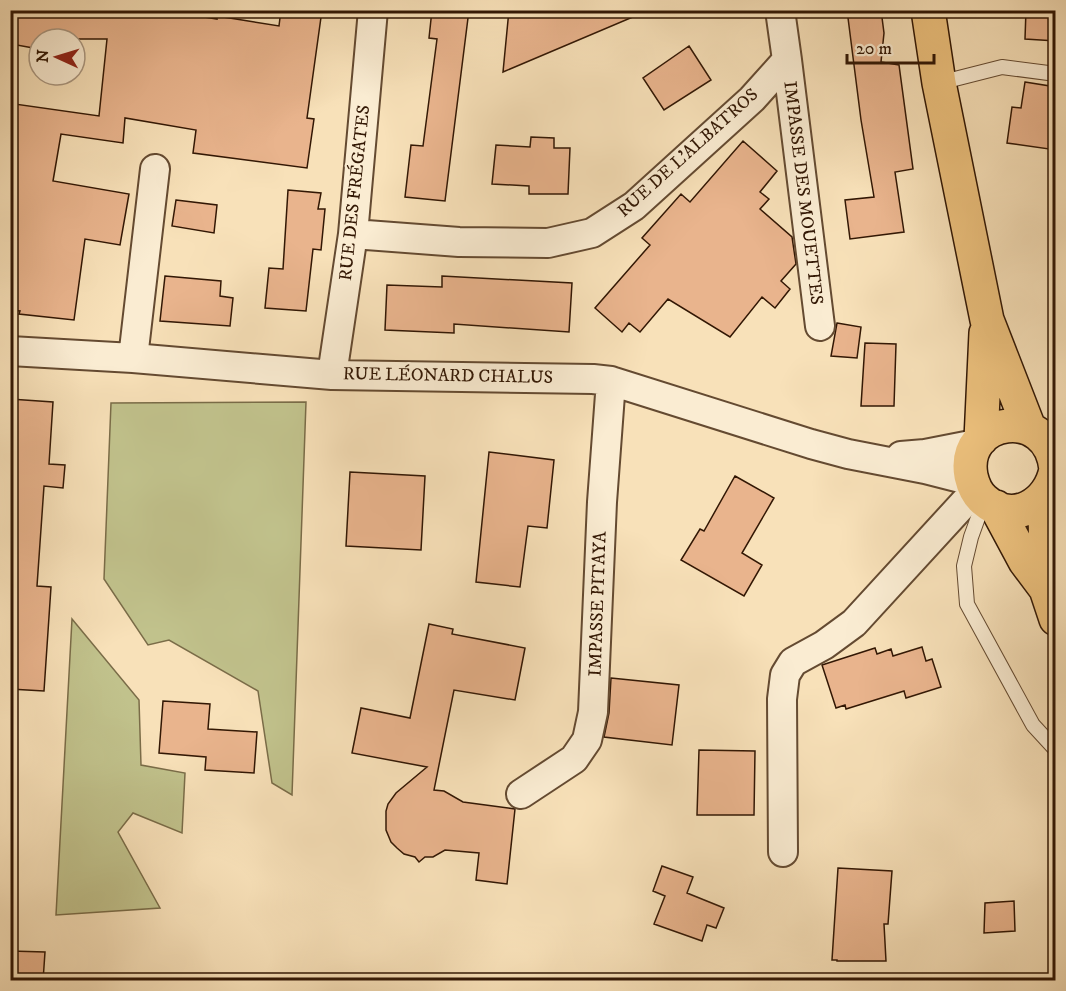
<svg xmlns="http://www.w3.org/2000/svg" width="1066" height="991" font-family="'IM FELL DW Pica',serif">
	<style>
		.green { fill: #c1c28c; stroke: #7a6c48; stroke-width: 1.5 }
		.building { fill: #e9b48d; stroke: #321704; stroke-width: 1.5 }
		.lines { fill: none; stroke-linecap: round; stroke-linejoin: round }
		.service-casing { stroke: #644a31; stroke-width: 16 }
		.minor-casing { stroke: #644a31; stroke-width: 32 }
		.primary-casing { stroke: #321704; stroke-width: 36 }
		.service { stroke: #faecd2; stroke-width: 14 }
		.minor { stroke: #faecd2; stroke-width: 28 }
		.primary { stroke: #ecc07c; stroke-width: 33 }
		.labels { text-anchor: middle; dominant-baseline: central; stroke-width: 4.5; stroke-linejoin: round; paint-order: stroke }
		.street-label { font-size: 18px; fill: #321704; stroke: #faecd2 }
	</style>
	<rect width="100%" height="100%" fill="#f8e1b9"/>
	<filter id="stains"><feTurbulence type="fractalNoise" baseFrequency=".00333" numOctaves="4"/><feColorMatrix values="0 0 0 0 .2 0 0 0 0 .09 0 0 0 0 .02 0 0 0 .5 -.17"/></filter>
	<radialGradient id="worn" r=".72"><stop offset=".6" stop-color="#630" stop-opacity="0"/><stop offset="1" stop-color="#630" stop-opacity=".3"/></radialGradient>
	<path class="green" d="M306 402 292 795 272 783 258 691 169 640 148 645 104 579 111 403Z
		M72 619 139 700 141 765 185 773 182 833 133 813 118 832 160 908 56 915Z"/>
	<path class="building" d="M16 10H163L217 19V16L279 26 281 10H322L307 118 314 119 307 168 193 153 196 130 125 118 123 143 61 134 53 181 129 194 120 245 85 239 74 320 19 314 20 311 10 310V132L15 104 99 116 107 39H39V49L11 44Z
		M432 10H469L445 201 405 197 411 145 423 146 437 39 429 38Z
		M509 10H647V11L503 72Z
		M847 10H881L884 33 881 62 899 65 913 169 895 172 904 232 850 239 845 200 874 197 861 120Z
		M1026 10H1056V41L1025 39Z
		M689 46 711 80 664 110 643 78Z
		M1025 82 1056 87V150L1007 143 1012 107 1021 108Z
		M531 137 554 138V148H570L568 194H529V186L492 184 496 145 530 147Z
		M743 141 777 171 760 192 769 199 760 209 792 237 796 264 781 281 790 289 775 308 762 297 730 337 668 299 640 332 629 323 622 332 595 308 650 245 642 238 681 194 690 202Z
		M288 190 321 193 318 209H325L321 250 313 249 306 311 265 308 269 268 283 269Z
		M176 200 217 205 214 233 172 226Z
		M165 276 221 281 220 296 233 298 230 326 160 321Z
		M442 276 572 283 569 332 454 324V333L385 330 387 285 442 287Z
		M837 323 861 327 857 358 831 356Z
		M865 343 896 344 894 406H861Z
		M10 399 53 402 49 464 65 465 63 488 44 486 37 586 51 587 44 691 10 689Z
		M489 452 554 460 547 528 528 526 520 587 476 582Z
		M350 472 425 476 421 550 346 546Z
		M735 476 774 498 742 553 762 565 744 596 681 560 700 529 704 531Z
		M429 624 453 629 452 634 525 648 515 700 454 690 434 790 444 791 463 802 515 809 507 884 476 880 479 853 445 850 433 857H425L419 862 415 857 404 854 397 848 391 842 386 830V811L388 804 396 793 427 767 352 753 361 708 410 718Z
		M922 647 926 661 932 659 941 687 906 698 904 691 846 709 845 705 836 708 822 665 875 648 877 654 891 649 893 656Z
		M611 678 679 685 672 745 604 737 609 713Z
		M163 701 210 704 208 729 257 732 254 773 205 770 206 757 159 753Z
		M699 750 755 751 754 815H697Z
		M662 866 693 877 687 893 724 908 716 928 707 925 702 941 654 924 665 896 653 891Z
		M838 868 892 871 888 924H884L886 961H837V960H832Z
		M1014 901 1015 931 984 933 985 903Z
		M10 951 45 952 43 981H10Z"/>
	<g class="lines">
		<defs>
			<path id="service" d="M939 83 1002 67 1056 74
				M984 501 971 537 964 566 967 604 1033 725 1056 750"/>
			<path id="minor" d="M787 60 820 326
				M353 234 459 242 548 243 592 233 634 206 752 99 787 60 780 10
				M10 351 133 358 332 375 593 379 611 381 811 444 848 454 925 469 972 481
				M133 358 155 169
				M332 375 353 234 373 10
				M901 456 925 454 976 444
				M521 794 574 759 587 740 593 712 602 502 611 381
				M783 852 782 699 785 675 793 662 824 645 854 623 976 490"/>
			<path id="primary" d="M928 10 939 83 987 320 1029 428
				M981 439 986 333
				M1056 469C1049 403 960 418 971 476 973 485 977 494 984 500 1013 526 1050 504 1056 469
				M1045 496 1046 589 1056 619
				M996 507 1025 561 1046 589"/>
		</defs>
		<use href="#service" class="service-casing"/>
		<use href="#minor" class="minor-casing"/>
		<use href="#primary" class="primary-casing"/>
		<use href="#service" class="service"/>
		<use href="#minor" class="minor"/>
		<use href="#primary" class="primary"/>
	</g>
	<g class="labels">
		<g class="street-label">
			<text transform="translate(688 153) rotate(-42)">RUE DE L'ALBATROS</text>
			<text transform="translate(355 193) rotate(-84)">RUE DES FRÉGATES</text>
			<text transform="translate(803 193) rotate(83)">IMPASSE DES MOUETTES</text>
			<text transform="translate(448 376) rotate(1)">RUE LÉONARD CHALUS</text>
			<text transform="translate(598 604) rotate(-88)">IMPASSE PITAYA</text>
		</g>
	</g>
	<rect width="1066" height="991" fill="none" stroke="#f8e1b9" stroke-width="36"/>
	<rect x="12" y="12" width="1042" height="967" fill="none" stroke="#321704" stroke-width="3"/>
	<rect x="18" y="18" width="1030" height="955" fill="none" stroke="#321704" stroke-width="1.5"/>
	<g transform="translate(57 57) rotate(274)"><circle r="28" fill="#faecd2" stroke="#aa9780" stroke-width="1.5"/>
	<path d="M0-4.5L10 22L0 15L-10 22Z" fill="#8f2418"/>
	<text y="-9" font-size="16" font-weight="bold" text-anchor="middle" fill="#321704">N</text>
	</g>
	<path d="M847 54v9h87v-9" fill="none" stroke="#321704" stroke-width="3"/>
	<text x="856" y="54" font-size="18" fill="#321704" stroke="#faecd2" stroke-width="4.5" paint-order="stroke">20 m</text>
	<rect width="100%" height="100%" filter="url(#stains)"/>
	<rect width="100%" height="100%" fill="url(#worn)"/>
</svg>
